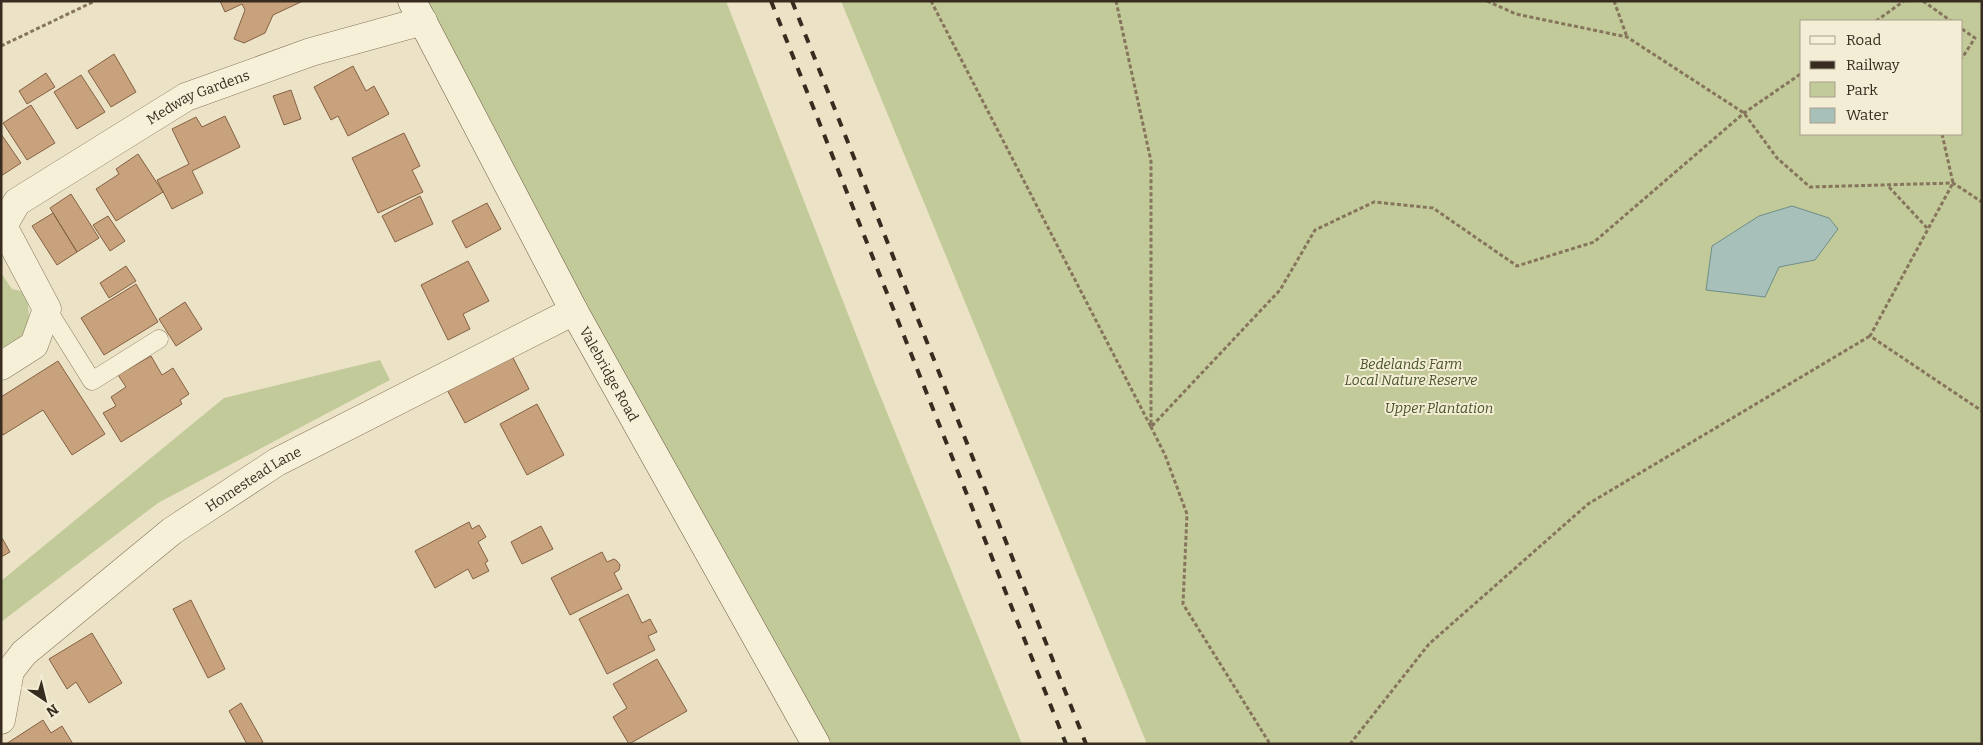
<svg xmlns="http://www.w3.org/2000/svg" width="1983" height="745" font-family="Bitter,serif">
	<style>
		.green { fill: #c2ca9a; fill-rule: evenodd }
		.water { fill: #a7c0ba; stroke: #6e8e88 }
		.building { fill: #c8a17d; stroke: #846143 }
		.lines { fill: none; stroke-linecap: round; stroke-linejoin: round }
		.lane-casing { stroke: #86755c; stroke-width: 19 }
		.street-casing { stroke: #86755c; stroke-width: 29 }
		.secondary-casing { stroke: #68563f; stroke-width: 29 }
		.path { stroke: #86755c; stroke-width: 3; stroke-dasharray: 4 2.5; stroke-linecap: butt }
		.lane { stroke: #f7f0d9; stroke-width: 18 }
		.street { stroke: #f7f0d9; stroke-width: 28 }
		.secondary { stroke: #f7f0d9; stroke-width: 28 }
		.rail { stroke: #372c1f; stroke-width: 4; stroke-dasharray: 9 9; stroke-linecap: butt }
		.labels { text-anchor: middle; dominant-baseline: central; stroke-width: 4; stroke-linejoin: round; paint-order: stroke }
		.street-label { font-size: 14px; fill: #372c1f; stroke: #f4edd5 }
		.park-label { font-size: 14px; font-style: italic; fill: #455327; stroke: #f4edd5 }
	</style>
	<rect width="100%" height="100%" fill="#ece3c6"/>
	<path class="green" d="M412 1H726L873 378 1022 744H811Z
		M841 1H1982V744H1147ZM1802 21H1962V134H1802Z
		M1 273 12 289 25 292C32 320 31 328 10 349L1 346Z
		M380 360 390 380 158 503 1 622V581L224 398Z"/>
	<path class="water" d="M1792 206 1829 218 1838 229 1815 260 1779 267 1765 297 1706 290 1712 246 1759 216Z"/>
	<path class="building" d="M220 1H303L273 15 265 33 244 43 234 39 245 10 242 4 225 12Z
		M114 54 136 92 111 107 88 71Z
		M353 66 366 91 374 86 389 114 348 136 338 116 331 120 314 87Z
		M46 73 55 87 27 104 19 91Z
		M81 75 105 112 77 129 54 92Z
		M291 90 301 119 284 125 273 96Z
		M31 105 55 143 27 160 3 123Z
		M225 116 240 147 192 171 203 193 172 209 157 180 189 164 172 129 196 117 202 127Z
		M404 133 420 166 412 170 423 192 378 213 352 158Z
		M1 134 21 163 1 176Z
		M138 154 163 192 116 221 96 189 119 174 116 169Z
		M71 194 99 238 77 252 50 208Z
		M420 196 433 224 395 242 382 216Z
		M487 203 501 229 466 248 452 221Z
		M53 213 77 252 57 265 32 226Z
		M108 216 125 241 110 251 93 225Z
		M468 261 489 301 463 314 470 329 448 340 421 285Z
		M126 266 136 281 109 298 100 283Z
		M136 284 158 322 104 355 81 318Z
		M185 302 202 329 176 346 159 319Z
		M510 352 529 389 465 423 445 386Z
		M151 356 162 375 173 368 189 394 180 400 182 404 121 442 103 413 116 406 111 397 126 387 118 375Z
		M58 361 105 434 72 455 43 410 3 435 1 432V397Z
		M537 404 564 455 527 475 500 424Z
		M469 522 472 529 479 525 486 537 478 542 488 561 485 563 489 571 473 579 468 569 435 588 415 551Z
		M541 526 553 549 522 564 511 542Z
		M2 538 10 552 1 557V539Z
		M602 552 607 562 614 559 617 561 620 565 619 570 614 573 622 589 570 615 551 578Z
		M628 594 642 623 650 619 657 632 648 636 655 650 607 674 579 619Z
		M191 600 225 669 208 678 173 609Z
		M92 633 122 683 89 703 76 682 67 689 49 659Z
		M657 659 687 711 629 744 613 717 627 708 613 684Z
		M241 703 263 742 259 744H247L229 711Z
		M43 720 51 733 62 726 73 744H6Z"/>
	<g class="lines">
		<defs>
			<path id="lane" d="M47 309 92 381 159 339"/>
			<g id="street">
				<path id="s1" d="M1 366 34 345 47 309 3 226 17 202 186 97 311 52 423 21"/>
				<path id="s2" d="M1 720 10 671 24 653 172 531 277 462 574 311"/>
			</g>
			<g id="secondary">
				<path id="s3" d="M412 1 574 311 816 744"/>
			</g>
		</defs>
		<use href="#lane" class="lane-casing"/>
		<use href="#street" class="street-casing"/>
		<use href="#secondary" class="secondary-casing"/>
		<path class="path" d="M931 1 1151 427 1280 290 1315 230 1374 202 1433 208 1517 266 1594 242 1744 113 1802 73
			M1116 1 1151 161V427L1165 455 1187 514 1183 604 1270 744
			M1487 1 1516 14 1627 37 1744 113 1777 158 1810 187 1953 183 1982 202
			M1614 1 1627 37
			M1923 1 1951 21
			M1876 21 1904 1
			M1962 29 1975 38 1962 58
			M1 46 95 1
			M1942 134 1953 183 1870 336 1982 411
			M1889 187 1928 229
			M1350 744 1429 644 1588 504 1870 336"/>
		<use href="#lane" class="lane"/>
		<use href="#street" class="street"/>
		<use href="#secondary" class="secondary"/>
		<path class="rail" d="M771 1 1066 744
			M792 1 1086 744"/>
	</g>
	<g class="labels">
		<g class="street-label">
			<text stroke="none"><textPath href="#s1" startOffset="409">Medway Gardens</textPath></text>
			<text stroke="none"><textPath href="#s3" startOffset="422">Valebridge Road</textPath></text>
			<text stroke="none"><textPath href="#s2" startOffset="361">Homestead Lane</textPath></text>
		</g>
		<g class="park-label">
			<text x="1411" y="364">Bedelands Farm<tspan x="1411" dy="16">Local Nature Reserve</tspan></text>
			<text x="1439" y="408">Upper Plantation</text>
		</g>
	</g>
	<rect width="1983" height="745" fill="none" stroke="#372c1f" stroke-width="5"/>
	<rect x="1800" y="20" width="162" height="115" fill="#f4edd5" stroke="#a8a08c"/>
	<rect x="1810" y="36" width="25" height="8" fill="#f7f0d9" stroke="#a8a08c"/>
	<text x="1846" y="45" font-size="15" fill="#372c1f">Road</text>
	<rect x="1810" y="61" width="25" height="8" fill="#372c1f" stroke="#a8a08c"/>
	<text x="1846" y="70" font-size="15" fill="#372c1f">Railway</text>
	<rect x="1810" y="82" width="25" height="15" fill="#c2ca9a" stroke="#a8a08c"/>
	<text x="1846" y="95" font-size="15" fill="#372c1f">Park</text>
	<rect x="1810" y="108" width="25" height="15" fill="#a7c0ba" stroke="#a8a08c"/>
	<text x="1846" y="120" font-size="15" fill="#372c1f">Water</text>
	<g transform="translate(45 700) rotate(145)" stroke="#f4edd5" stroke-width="4" paint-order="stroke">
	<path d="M0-4L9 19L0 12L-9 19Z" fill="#372c1f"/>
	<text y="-8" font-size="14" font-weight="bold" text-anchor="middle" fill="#372c1f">N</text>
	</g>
</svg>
